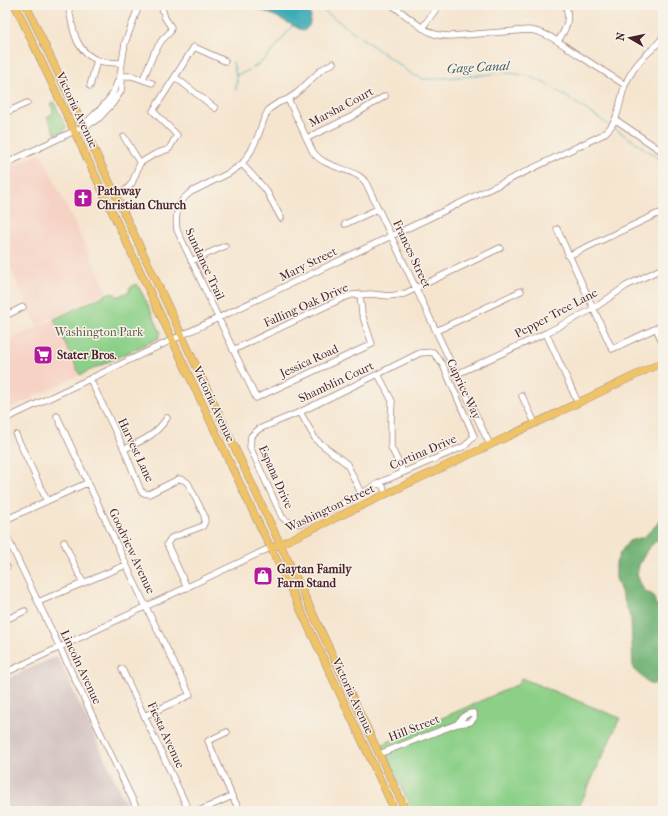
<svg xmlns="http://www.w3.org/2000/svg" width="668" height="816" font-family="'IM FELL French Canon',serif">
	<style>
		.built { fill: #f6d2c4 }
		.industrial { fill: #d1bfbe }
		.green { fill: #8cd088; stroke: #6b785a }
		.forest { fill: #71b274; stroke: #5e6850 }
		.water { fill: #3aabb5; stroke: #426570 }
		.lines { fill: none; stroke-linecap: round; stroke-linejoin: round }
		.stream { stroke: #3aabb5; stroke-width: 1 }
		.minor-casing { stroke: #a0827d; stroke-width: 7 }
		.major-casing { stroke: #a0827d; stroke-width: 8 }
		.minor { stroke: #fff; stroke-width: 5.5 }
		.major { stroke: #efc469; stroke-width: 7 }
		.labels { text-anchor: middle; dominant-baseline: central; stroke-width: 3; stroke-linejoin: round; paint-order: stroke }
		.street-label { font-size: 12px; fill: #4a1f2b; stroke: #f7f3e8 }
		.poi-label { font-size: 12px; font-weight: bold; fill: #4a1f2b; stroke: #f7f3e8; text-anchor: start }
		.park-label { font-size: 12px; fill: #5e5447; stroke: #f7f3e8 }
		.water-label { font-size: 13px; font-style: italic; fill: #445762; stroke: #f7f3e8 }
	</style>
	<rect width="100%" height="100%" fill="#f7f3e8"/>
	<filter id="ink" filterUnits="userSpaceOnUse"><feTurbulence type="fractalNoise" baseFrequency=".025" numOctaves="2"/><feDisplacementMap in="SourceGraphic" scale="8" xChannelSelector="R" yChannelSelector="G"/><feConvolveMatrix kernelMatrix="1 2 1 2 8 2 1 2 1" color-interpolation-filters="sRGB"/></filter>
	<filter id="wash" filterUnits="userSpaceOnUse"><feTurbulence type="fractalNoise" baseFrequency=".012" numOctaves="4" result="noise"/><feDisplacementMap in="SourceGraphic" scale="16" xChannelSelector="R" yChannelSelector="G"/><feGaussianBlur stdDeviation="0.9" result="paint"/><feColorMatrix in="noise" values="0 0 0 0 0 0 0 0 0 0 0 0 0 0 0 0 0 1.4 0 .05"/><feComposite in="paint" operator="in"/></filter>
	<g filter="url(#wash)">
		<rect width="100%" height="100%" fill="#f5e5cf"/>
		<path class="built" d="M41 153 107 291 37 325 5 257V169Z
			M54 319 80 375 40 394H38L34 396 33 398 5 411V342Z"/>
		<path class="industrial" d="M57 656 128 808 121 811H8L5 804V680Z"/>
		<path class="green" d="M54 102 66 127 64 131 56 135 47 117 52 114 53 112 51 104Z
			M137 284 145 299 161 333 159 336V338L80 375 54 319 111 292 112 295 115 293 117 297 130 291 129 288Z
			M521 678 620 718 577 811H413L381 745 519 684Z"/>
		<path class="forest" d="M663 517V534L647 550 639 565 637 575 644 591 653 595 656 605 663 610V679L651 685 633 669 631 619 616 578V563L620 553 629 541 644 537 658 523Z"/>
		<path class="water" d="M249 5H303L308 9 311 17 309 26 304 31C295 27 287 22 279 18 269 13 259 9 249 5Z"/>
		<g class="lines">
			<path class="stream" d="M316 5 413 75 424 79H431L506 73C535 74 550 86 573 101 585 109 597 117 609 125
				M233 62 237 80 236 90
				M236 75C263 68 276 47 292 26
				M614 128 663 161"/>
		</g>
	</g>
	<g filter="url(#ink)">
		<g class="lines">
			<defs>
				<path id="minor" d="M68 5C73 26 73 50 97 60 104 63 114 63 121 63
					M130 5 138 8
					M392 5C405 14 418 27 432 33 438 36 445 36 451 36L528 30C547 31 564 46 580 56 595 66 610 75 625 85
					M422 28 439 5
					M558 41C566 29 570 21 566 5
					M333 63 321 70 297 93 288 99 278 103 269 109 264 119 258 136 251 151 242 164 229 173 191 192C177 202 175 214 177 230L256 398 372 344 362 314 360 294
					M120 76H132L152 83
					M175 77 215 108
					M143 79 154 53 162 40 170 32 171 29V27L165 18 161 5
					M90 86 97 60
					M288 99 313 152C324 167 344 167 359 176 362 178 364 180 366 183L490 445
					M5 113 27 103
					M616 120 663 152
					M83 127C86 121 92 118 96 113 101 109 105 104 109 99 115 92 116 83 120 76
					M124 137 140 163
					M307 138 351 117 385 96
					M5 164 93 122 99 118 113 103 121 91 122 82 120 76 125 43 138 8 141 5
					M242 164 266 190 281 218
					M116 196 127 189 132 183 140 163 155 154 169 149 177 135 153 111 194 47 225 61
					M345 224 378 209
					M557 229 612 349 663 325
					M568 256 657 214 663 212
					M191 261 225 246
					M5 316 23 307
					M656 328 663 344
					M436 331 521 291
					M546 333 578 403
					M233 350 343 298 352 295 371 294 389 296 404 294 500 248
					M433 352 443 365 474 436 465 446 381 482 350 500 301 523C293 524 288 523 282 517L250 447 251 436 259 429 300 412 378 374 420 353Z
					M378 374 392 401 391 420V447L403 472
					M457 374 546 333 593 309 626 286 663 268
					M90 379 124 449 141 491 144 493 149 494 179 479 184 480 188 483 204 515 205 521 203 526 171 538 167 544 187 588
					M522 396 535 423
					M300 412 316 440 347 464 361 493
					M57 416 146 607 190 695 144 716
					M5 419 425 220 602 135C620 123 618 104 625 85 629 76 635 66 642 59 649 51 658 46 663 36
					M16 435 47 501
					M124 449C142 441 155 436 167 418
					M381 482 386 494
					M5 520 87 483
					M5 533 138 811
					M64 542 83 583
					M5 568 7 567
					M38 602 126 565
					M5 620 25 611
					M122 669 189 811
					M5 673 270 548
					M227 732 208 741 232 796 240 811
					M379 754 457 724 470 722 474 718V713C466 712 461 719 457 724
					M199 811 232 796"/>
				<path id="major" d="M15 5 255 516 287 581 395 811
					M26 5 406 811
					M276 546 490 445 663 362"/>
			</defs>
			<use href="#minor" class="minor-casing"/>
			<use href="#major" class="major-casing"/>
			<use href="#minor" class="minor"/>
			<use href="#major" class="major"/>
		</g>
	</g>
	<defs>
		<symbol id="church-square" viewBox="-11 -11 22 22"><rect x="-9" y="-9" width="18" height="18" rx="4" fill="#b5179e" stroke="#f7f3e8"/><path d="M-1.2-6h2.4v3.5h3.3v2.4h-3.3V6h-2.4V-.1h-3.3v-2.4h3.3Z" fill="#fff"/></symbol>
		<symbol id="supermarket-square" viewBox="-11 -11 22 22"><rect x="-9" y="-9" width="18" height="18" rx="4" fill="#b5179e" stroke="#f7f3e8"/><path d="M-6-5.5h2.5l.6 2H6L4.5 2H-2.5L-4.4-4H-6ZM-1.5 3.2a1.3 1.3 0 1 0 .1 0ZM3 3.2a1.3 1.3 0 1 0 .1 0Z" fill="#fff"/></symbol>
		<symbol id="shop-square" viewBox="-11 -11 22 22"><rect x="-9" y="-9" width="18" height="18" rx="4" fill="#b5179e" stroke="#f7f3e8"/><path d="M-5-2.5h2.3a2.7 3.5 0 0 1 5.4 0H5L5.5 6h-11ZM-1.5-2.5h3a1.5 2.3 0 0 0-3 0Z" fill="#fff"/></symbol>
	</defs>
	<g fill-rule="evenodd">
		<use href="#church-square" x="72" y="187" width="22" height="22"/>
		<use href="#supermarket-square" x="32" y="344" width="22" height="22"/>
		<use href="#shop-square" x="252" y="565" width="22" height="22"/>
	</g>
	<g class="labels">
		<g class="street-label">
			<text transform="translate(341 107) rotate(-28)">Marsha Court</text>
			<text transform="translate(77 110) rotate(65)">Victoria Avenue</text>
			<text transform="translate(412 254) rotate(65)">Frances Street</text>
			<text transform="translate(205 264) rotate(65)">Sundance Trail</text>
			<text transform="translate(308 264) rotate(-26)">Mary Street</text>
			<text transform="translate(306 305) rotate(-24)">Falling Oak Drive</text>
			<text transform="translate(556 313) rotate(-28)">Pepper Tree Lane</text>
			<text transform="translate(309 361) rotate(-25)">Jessica Road</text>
			<text transform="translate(336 382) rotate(-25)">Shamblin Court</text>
			<text transform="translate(464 389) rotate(65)">Caprice Way</text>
			<text transform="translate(214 404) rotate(65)">Victoria Avenue</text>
			<text transform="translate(136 450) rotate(65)">Harvest Lane</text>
			<text transform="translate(423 452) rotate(-23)">Cortina Drive</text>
			<text transform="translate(276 477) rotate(66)">Espana Drive</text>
			<text transform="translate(330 508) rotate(-25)">Washington Street</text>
			<text transform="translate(132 551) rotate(65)">Goodview Avenue</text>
			<text transform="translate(81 667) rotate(65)">Lincoln Avenue</text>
			<text transform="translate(353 696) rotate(65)">Victoria Avenue</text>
			<text transform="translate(414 728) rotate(-21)">Hill Street</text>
			<text transform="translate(166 735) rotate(65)">Fiesta Avenue</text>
		</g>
		<g class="poi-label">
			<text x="97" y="191">Pathway<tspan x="97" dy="14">Christian Church</tspan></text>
			<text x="57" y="355">Stater Bros.</text>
			<text x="277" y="569">Gaytan Family<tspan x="277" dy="14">Farm Stand</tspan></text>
		</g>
		<g class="park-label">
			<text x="99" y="332">Washington Park</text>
		</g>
		<g class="water-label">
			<text transform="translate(478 67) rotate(-3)">Gage Canal</text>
		</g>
	</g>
	<rect width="668" height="816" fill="none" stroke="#f7f3e8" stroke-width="20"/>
	<g transform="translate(630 38) rotate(279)" stroke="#f7f3e8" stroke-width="3" paint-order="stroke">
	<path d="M0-3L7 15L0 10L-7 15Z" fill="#4a1f2b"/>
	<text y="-6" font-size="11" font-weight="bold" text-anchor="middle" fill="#4a1f2b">N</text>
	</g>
</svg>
